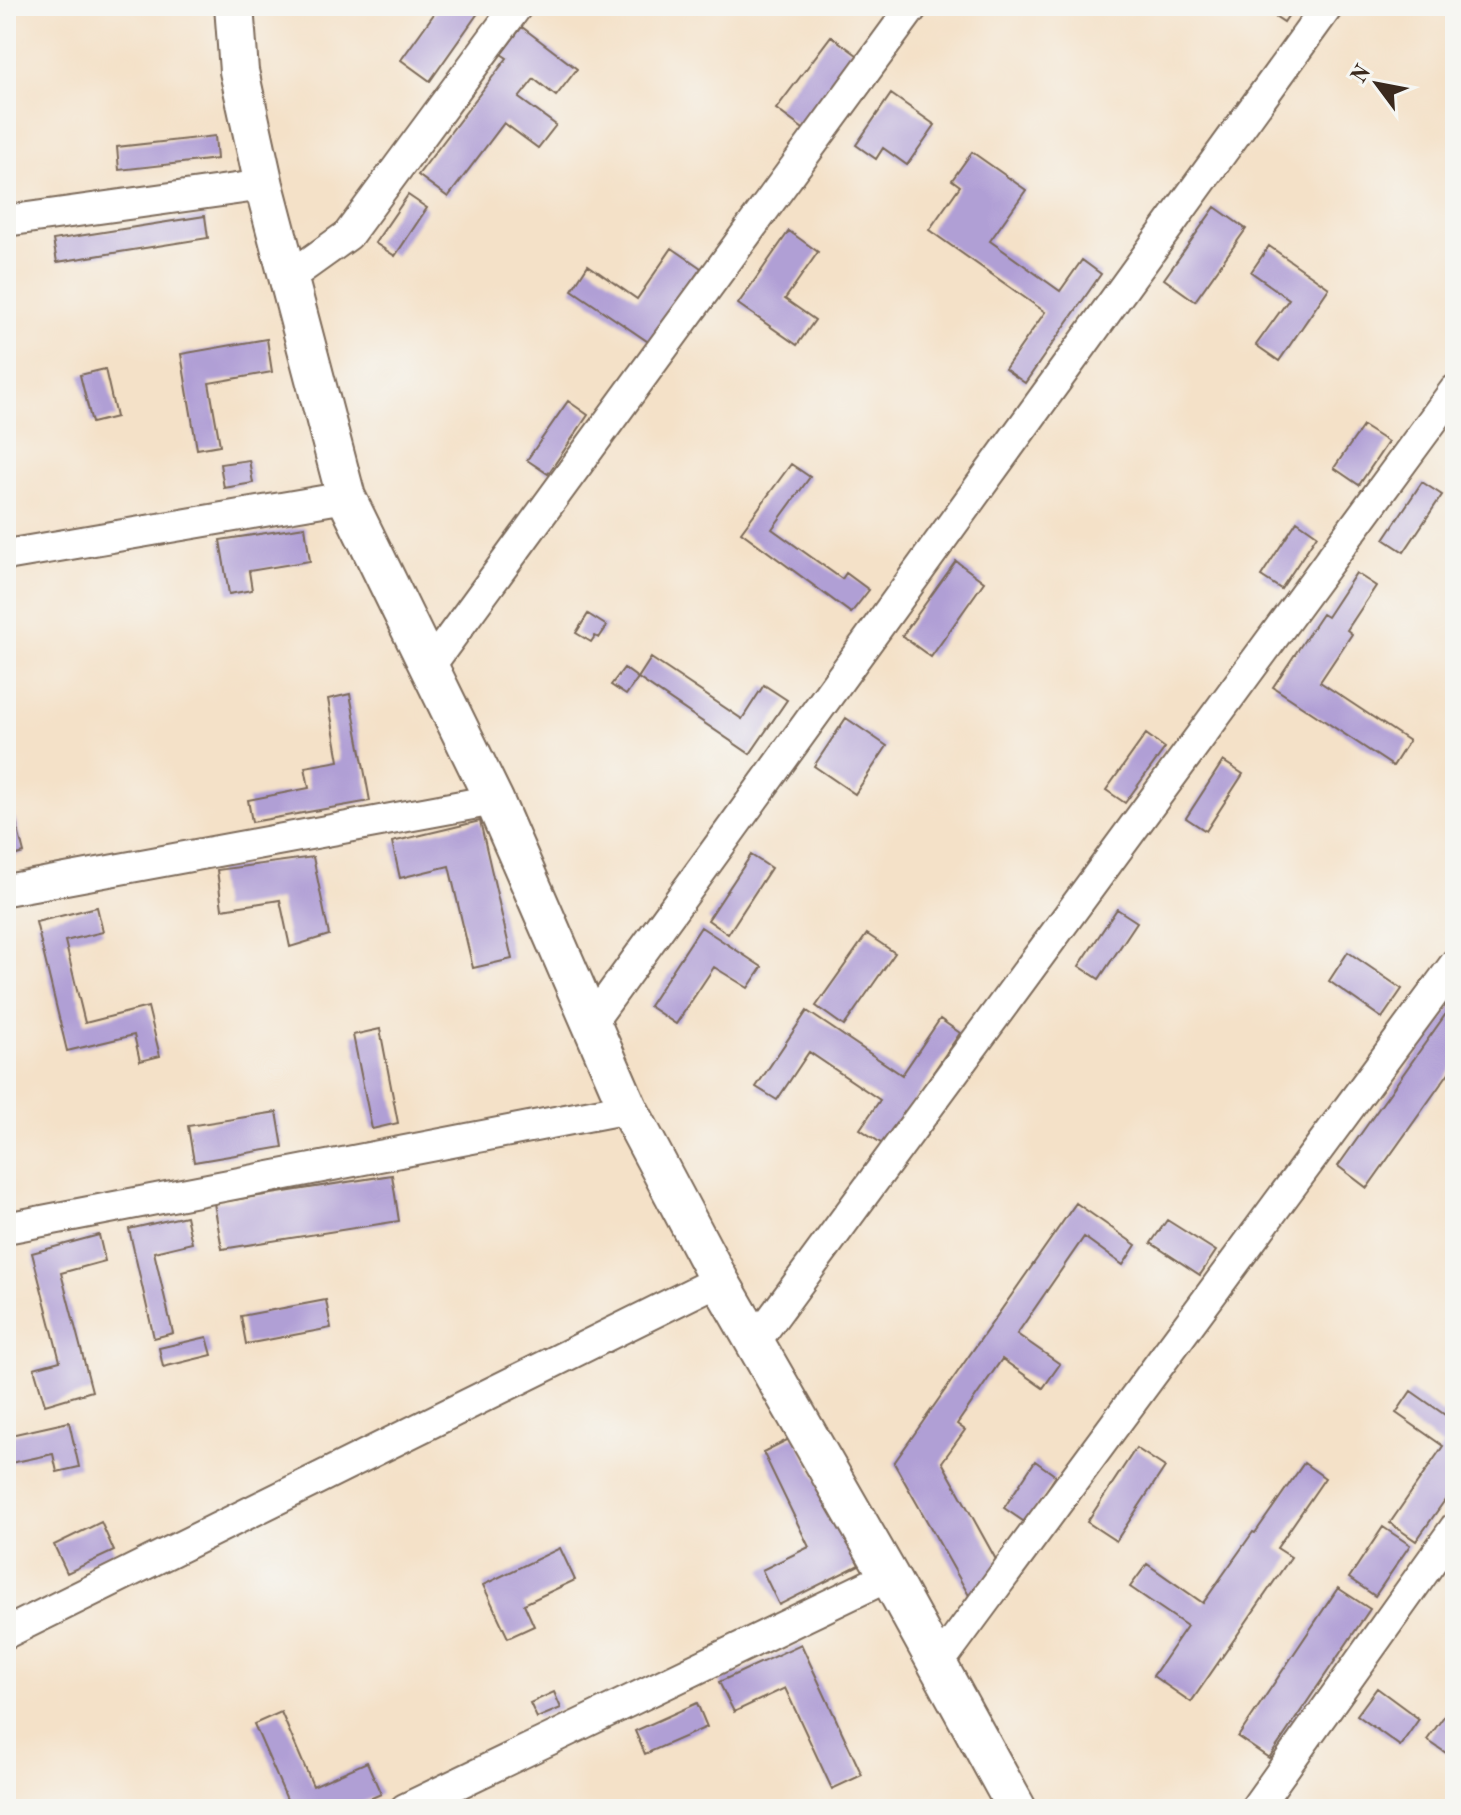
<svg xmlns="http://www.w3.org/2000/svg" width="1461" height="1815" font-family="'Old Standard TT',serif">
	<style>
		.building { fill: #b09fd5 }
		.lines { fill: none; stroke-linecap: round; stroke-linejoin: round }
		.minor-casing { stroke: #7c6a5a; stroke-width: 34 }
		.tertiary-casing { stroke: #7c6a5a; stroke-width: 42 }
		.minor { stroke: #fff; stroke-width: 30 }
		.tertiary { stroke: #fff; stroke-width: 38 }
	</style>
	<rect width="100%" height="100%" fill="#f6f6f2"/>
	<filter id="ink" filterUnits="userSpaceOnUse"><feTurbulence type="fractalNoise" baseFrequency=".0125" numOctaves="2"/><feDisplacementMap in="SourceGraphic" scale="16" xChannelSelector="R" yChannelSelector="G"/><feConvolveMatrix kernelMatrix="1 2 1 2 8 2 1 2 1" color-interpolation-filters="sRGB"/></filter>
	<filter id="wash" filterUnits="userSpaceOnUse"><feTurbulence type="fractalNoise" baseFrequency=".006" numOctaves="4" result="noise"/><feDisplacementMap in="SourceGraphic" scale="32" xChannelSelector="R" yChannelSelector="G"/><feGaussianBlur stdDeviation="1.8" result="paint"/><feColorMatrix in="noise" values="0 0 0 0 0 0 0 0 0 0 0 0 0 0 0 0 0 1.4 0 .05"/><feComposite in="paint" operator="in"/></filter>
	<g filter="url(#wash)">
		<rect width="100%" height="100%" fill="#f4e1c8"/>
		<g id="blocks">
			<path class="building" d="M429 6H483L430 81 401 60 436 11Z
				M1269 6H1295L1284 22 1266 10Z
				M522 27 577 69 556 96 534 79 519 98 556 125 538 148 504 123 448 197 418 175 507 58 501 54Z
				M831 36 861 58 806 131 776 109Z
				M891 94 935 125 907 165 883 148 876 159 856 145Z
				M215 136 217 159 119 170 117 147Z
				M972 152 1026 190 990 241 1060 291 1082 260 1101 274 1025 383 1005 369 1045 312 929 230 960 186 952 180Z
				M408 195 427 208 395 256 375 243Z
				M1215 207 1246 229 1195 301 1164 279Z
				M205 216 208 238 57 262 53 240Z
				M789 231 818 252 785 299 815 320 797 345 738 304Z
				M1269 246 1329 288 1279 361 1256 345 1289 299 1251 272Z
				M672 248 701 268 650 343 572 290 588 265 637 299Z
				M267 339 272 372 209 383 220 445 197 449 181 354Z
				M105 369 116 417 92 423 80 375Z
				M568 401 588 415 548 474 527 460Z
				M1363 426 1388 442 1359 485 1334 468Z
				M249 460 253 483 224 488 220 464Z
				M791 464 810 477 772 529 842 579 846 573 869 590 851 613 741 532Z
				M1422 482 1442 495 1404 552 1384 539Z
				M1297 521 1317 535 1281 589 1261 576Z
				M305 527 310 561 249 571 252 590 229 594 220 540Z
				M956 561 984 582 931 657 902 636Z
				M1356 573 1376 586 1347 630 1352 634 1320 682 1409 741 1393 766 1273 687 1322 614 1327 617Z
				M588 614 607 626 599 638 595 636 591 642 576 633Z
				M651 658 742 719 764 685 787 700 750 754 638 678 626 695 611 685 624 668 638 678Z
				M350 694 370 801 252 822 248 800 309 788 305 767 339 761 328 699Z
				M846 718 887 746 855 794 814 766Z
				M1146 734 1165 748 1125 803 1106 790Z
				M1223 761 1243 774 1206 831 1186 818Z
				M15 818 24 853 6 858V820Z
				M480 821 512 959 473 968 449 866 400 878 392 842Z
				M751 855 771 868 728 934 708 920Z
				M313 857 329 935 290 947 280 900 222 909 217 870Z
				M97 907 103 932 65 941 85 1023 148 1007 160 1056 140 1061 134 1035 67 1051 36 922Z
				M1117 909 1137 922 1099 979 1079 966Z
				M701 927 762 967 748 988 714 967 676 1024 649 1006Z
				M867 934 895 953 844 1026 816 1006Z
				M1348 952 1402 989 1382 1018 1329 981Z
				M1455 1001V1064L1367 1188 1338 1166Z
				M807 1011 902 1075 940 1019 960 1033 884 1145 860 1129 880 1100 809 1052 777 1100 756 1087Z
				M380 1029 398 1123 372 1129 353 1035Z
				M277 1112 283 1147 194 1162 188 1126Z
				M392 1175 399 1221 222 1249 214 1203Z
				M1076 1203 1136 1245 1123 1265 1084 1237 1017 1334 1060 1364 1043 1388 1002 1359 957 1424 965 1430 942 1462 999 1565 971 1599 894 1463Z
				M186 1216 192 1243 154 1252 173 1333 154 1338 129 1229Z
				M1167 1220 1216 1251 1200 1275 1151 1243Z
				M99 1235 105 1261 61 1273 92 1391 45 1405 34 1368 60 1361 32 1253Z
				M326 1300 331 1328 246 1344 241 1316Z
				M207 1337 212 1355 163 1367 159 1348Z
				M1411 1391 1455 1422V1486L1416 1541 1390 1523 1443 1446 1396 1413Z
				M69 1422 79 1467 57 1472 53 1454 6 1464V1436Z
				M795 1436 859 1565 779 1605 762 1570 809 1547 763 1452Z
				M1136 1448 1165 1467 1116 1541 1087 1522Z
				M1035 1461 1056 1476 1026 1523 1004 1508Z
				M1304 1463 1325 1478 1277 1548 1291 1557 1191 1702 1153 1676 1187 1626 1130 1587 1147 1564 1203 1603 1253 1532 1255 1533Z
				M101 1522 114 1551 67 1573 54 1545Z
				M1383 1527 1410 1545 1375 1596 1349 1578Z
				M560 1548 575 1580 524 1604 534 1626 508 1638 483 1585Z
				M1338 1588 1370 1609 1269 1758 1238 1737Z
				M801 1644 862 1775 832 1789 785 1688 734 1712 719 1682Z
				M1377 1688 1419 1719 1400 1746 1357 1715Z
				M554 1692 561 1708 537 1718 530 1703Z
				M1455 1701V1759L1427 1740Z
				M697 1703 707 1727 645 1754 635 1731Z
				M281 1712 313 1786 367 1762 381 1794 347 1809H278L289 1804 254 1724Z"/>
		</g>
	</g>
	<g filter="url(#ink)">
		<use href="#blocks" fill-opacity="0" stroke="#7c6a5a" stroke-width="2"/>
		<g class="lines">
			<defs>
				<path id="minor" d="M6 221 264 185
					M288 278 348 235 517 6
					M6 555 346 497
					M429 667 913 6
					M6 890 494 800
					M590 1024 1328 6
					M6 1228 628 1108
					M755 1342 1455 390
					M6 1633 719 1280
					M938 1664 1455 964
					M405 1809 889 1576
					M1255 1809 1455 1528"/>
				<path id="tertiary" d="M234 6 239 71 264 185 346 497 494 800 628 1108 719 1280 889 1576 1017 1809"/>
			</defs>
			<use href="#minor" class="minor-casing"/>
			<use href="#tertiary" class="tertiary-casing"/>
			<use href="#minor" class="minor"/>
			<use href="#tertiary" class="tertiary"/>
		</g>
	</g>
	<rect width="1461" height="1815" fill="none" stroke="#f6f6f2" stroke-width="32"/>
	<g transform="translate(1377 84) rotate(302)" stroke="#f6f6f2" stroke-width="6" paint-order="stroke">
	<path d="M0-6L14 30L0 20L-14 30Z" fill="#3b2a1e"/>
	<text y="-12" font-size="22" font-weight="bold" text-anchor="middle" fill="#3b2a1e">N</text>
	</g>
</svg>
